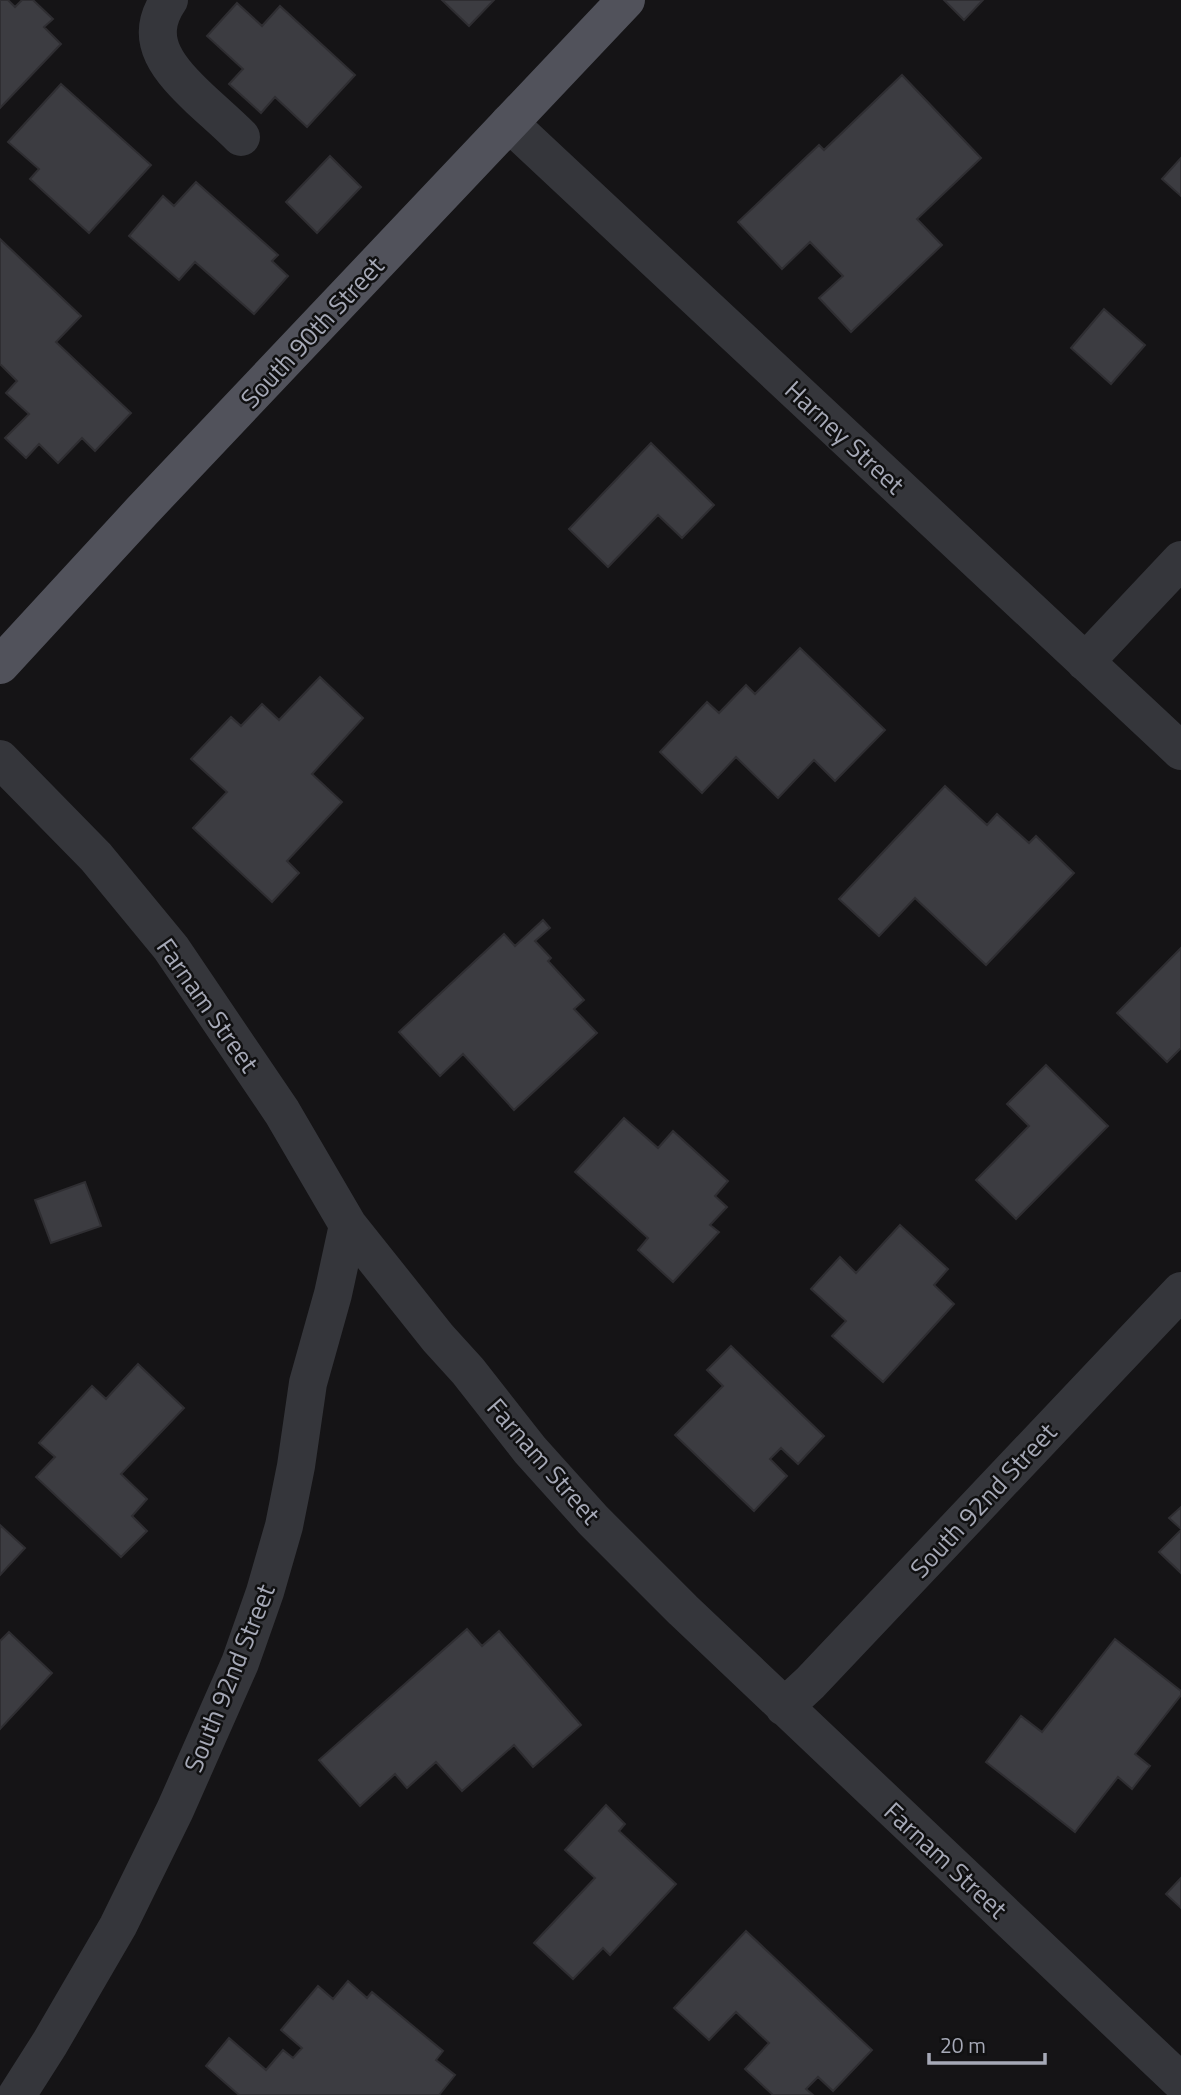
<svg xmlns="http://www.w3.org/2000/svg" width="1181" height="2095" font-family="'Titillium Web',sans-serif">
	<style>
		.building { fill: #3c3c41; stroke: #2f2e32; stroke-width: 2 }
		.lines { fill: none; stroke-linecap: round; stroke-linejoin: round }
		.street { stroke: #35363b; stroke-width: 38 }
		.primary { stroke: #51525b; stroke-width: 38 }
		.labels { text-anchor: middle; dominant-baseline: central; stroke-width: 5; stroke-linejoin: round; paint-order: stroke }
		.street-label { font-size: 26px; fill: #a6a9b7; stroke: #101011 }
	</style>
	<rect width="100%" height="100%" fill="#151416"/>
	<path class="building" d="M0 0H8L15 7 22 0H33L53 19 44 27 61 44 0 108Z
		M442 0H494L469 26Z
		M944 0H983L964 20Z
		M237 3 262 26 280 6 355 75 307 127 275 97 261 113 229 84 243 69 207 36Z
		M902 75 981 158 917 219 942 245 851 332 819 298 843 276 810 242 782 269 738 222 819 145 824 150Z
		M61 84 151 165 89 233 30 179 39 169 8 142Z
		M330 156 361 187 317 233 286 202Z
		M1181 158V196L1162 179Z
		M196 182 278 255 272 261 288 276 254 314 195 262 179 280 129 236 163 196 174 206Z
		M0 239 81 316 56 342 131 413 95 451 82 438 58 463 39 444 26 458 5 438 29 414 6 393 17 381 0 364Z
		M1104 309 1145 345 1111 384 1071 348Z
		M651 443 714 505 682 538 658 515 608 567 569 529Z
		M800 648 885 730 835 781 814 760 778 798 736 757 702 793 660 752 707 702 719 713 746 685 755 694Z
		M320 677 363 718 312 774 342 802 287 861 299 873 272 902 193 828 227 792 191 759 231 717 241 726 262 704 279 720Z
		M945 786 987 825 997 814 1029 843 1036 836 1074 873 986 965 915 898 879 936 839 899Z
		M543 920 550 928 535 941 551 958 548 961 584 1000 574 1009 597 1033 514 1110 463 1054 440 1076 399 1032 504 934 515 946Z
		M1181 948V1048L1167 1062 1117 1013Z
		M1046 1065 1108 1126 1016 1219 976 1180 1029 1126 1007 1104Z
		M624 1118 658 1148 673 1131 728 1181 715 1196 727 1207 710 1225 719 1232 673 1282 638 1250 648 1238 575 1172Z
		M85 1182 101 1226 51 1243 35 1200Z
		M900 1225 948 1269 934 1285 954 1304 883 1382 832 1336 846 1321 811 1289 840 1257 856 1273Z
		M731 1346 824 1436 798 1464 781 1448 770 1459 787 1476 754 1511 675 1435 723 1386 707 1370Z
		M138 1364 184 1408 121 1474 147 1499 132 1516 147 1531 121 1557 36 1477 55 1457 39 1443 92 1386 106 1399Z
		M1181 1507V1529L1169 1518Z
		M0 1525 25 1548 0 1575Z
		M1181 1530V1573L1159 1552Z
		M467 1629 482 1646 499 1631 581 1725 533 1767 514 1745 462 1791 436 1762 407 1788 395 1774 360 1806 319 1760Z
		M9 1632 52 1673 0 1729V1641Z
		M1115 1639 1181 1691V1695L1135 1754 1150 1766 1132 1789 1118 1777 1075 1832 986 1762 1021 1716 1042 1732Z
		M606 1805 625 1824 619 1831 676 1884 610 1955 603 1948 573 1979 534 1943 595 1878 565 1850Z
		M1181 1878V1908L1166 1894Z
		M746 1931 872 2050 833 2091 818 2077 806 2089 813 2095H773L745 2069 769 2043 736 2012 709 2040 674 2008Z
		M348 1981 367 1998 372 1992 443 2051 436 2060 455 2075 439 2095H239L206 2066 229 2038 266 2070 283 2050 293 2058 302 2048 281 2030 318 1986 333 1999Z"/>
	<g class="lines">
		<path class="street" d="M169 0C141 41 171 71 200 99 214 112 228 124 241 137
			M509 123 1181 751
			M1085 662 1181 560
			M0 759 96 857 171 948 282 1112 348 1225 438 1338 468 1371 530 1450 593 1520 683 1610 1181 2082
			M784 1707 810 1683 1181 1291
			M17 2095 50 2043 118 1926 175 1810 240 1663 265 1592 284 1526 296 1466 308 1383 333 1294 348 1225"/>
		<path class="primary" d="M0 665 141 512 626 0"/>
	</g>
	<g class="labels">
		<g class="street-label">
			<text transform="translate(312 332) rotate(-47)">South 90th Street</text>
			<text transform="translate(845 437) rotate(43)">Harney Street</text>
			<text transform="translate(208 1005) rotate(55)">Farnam Street</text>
			<text transform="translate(544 1461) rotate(49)">Farnam Street</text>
			<text transform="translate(983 1500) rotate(-47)">South 92nd Street</text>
			<text transform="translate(229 1678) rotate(-68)">South 92nd Street</text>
			<text transform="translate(946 1860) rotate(43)">Farnam Street</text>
		</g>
	</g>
	<path d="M929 2053v10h116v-10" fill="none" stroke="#a6a9b7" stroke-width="3.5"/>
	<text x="940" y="2053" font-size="21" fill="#a6a9b7" stroke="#101011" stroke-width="5" paint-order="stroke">20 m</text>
</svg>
